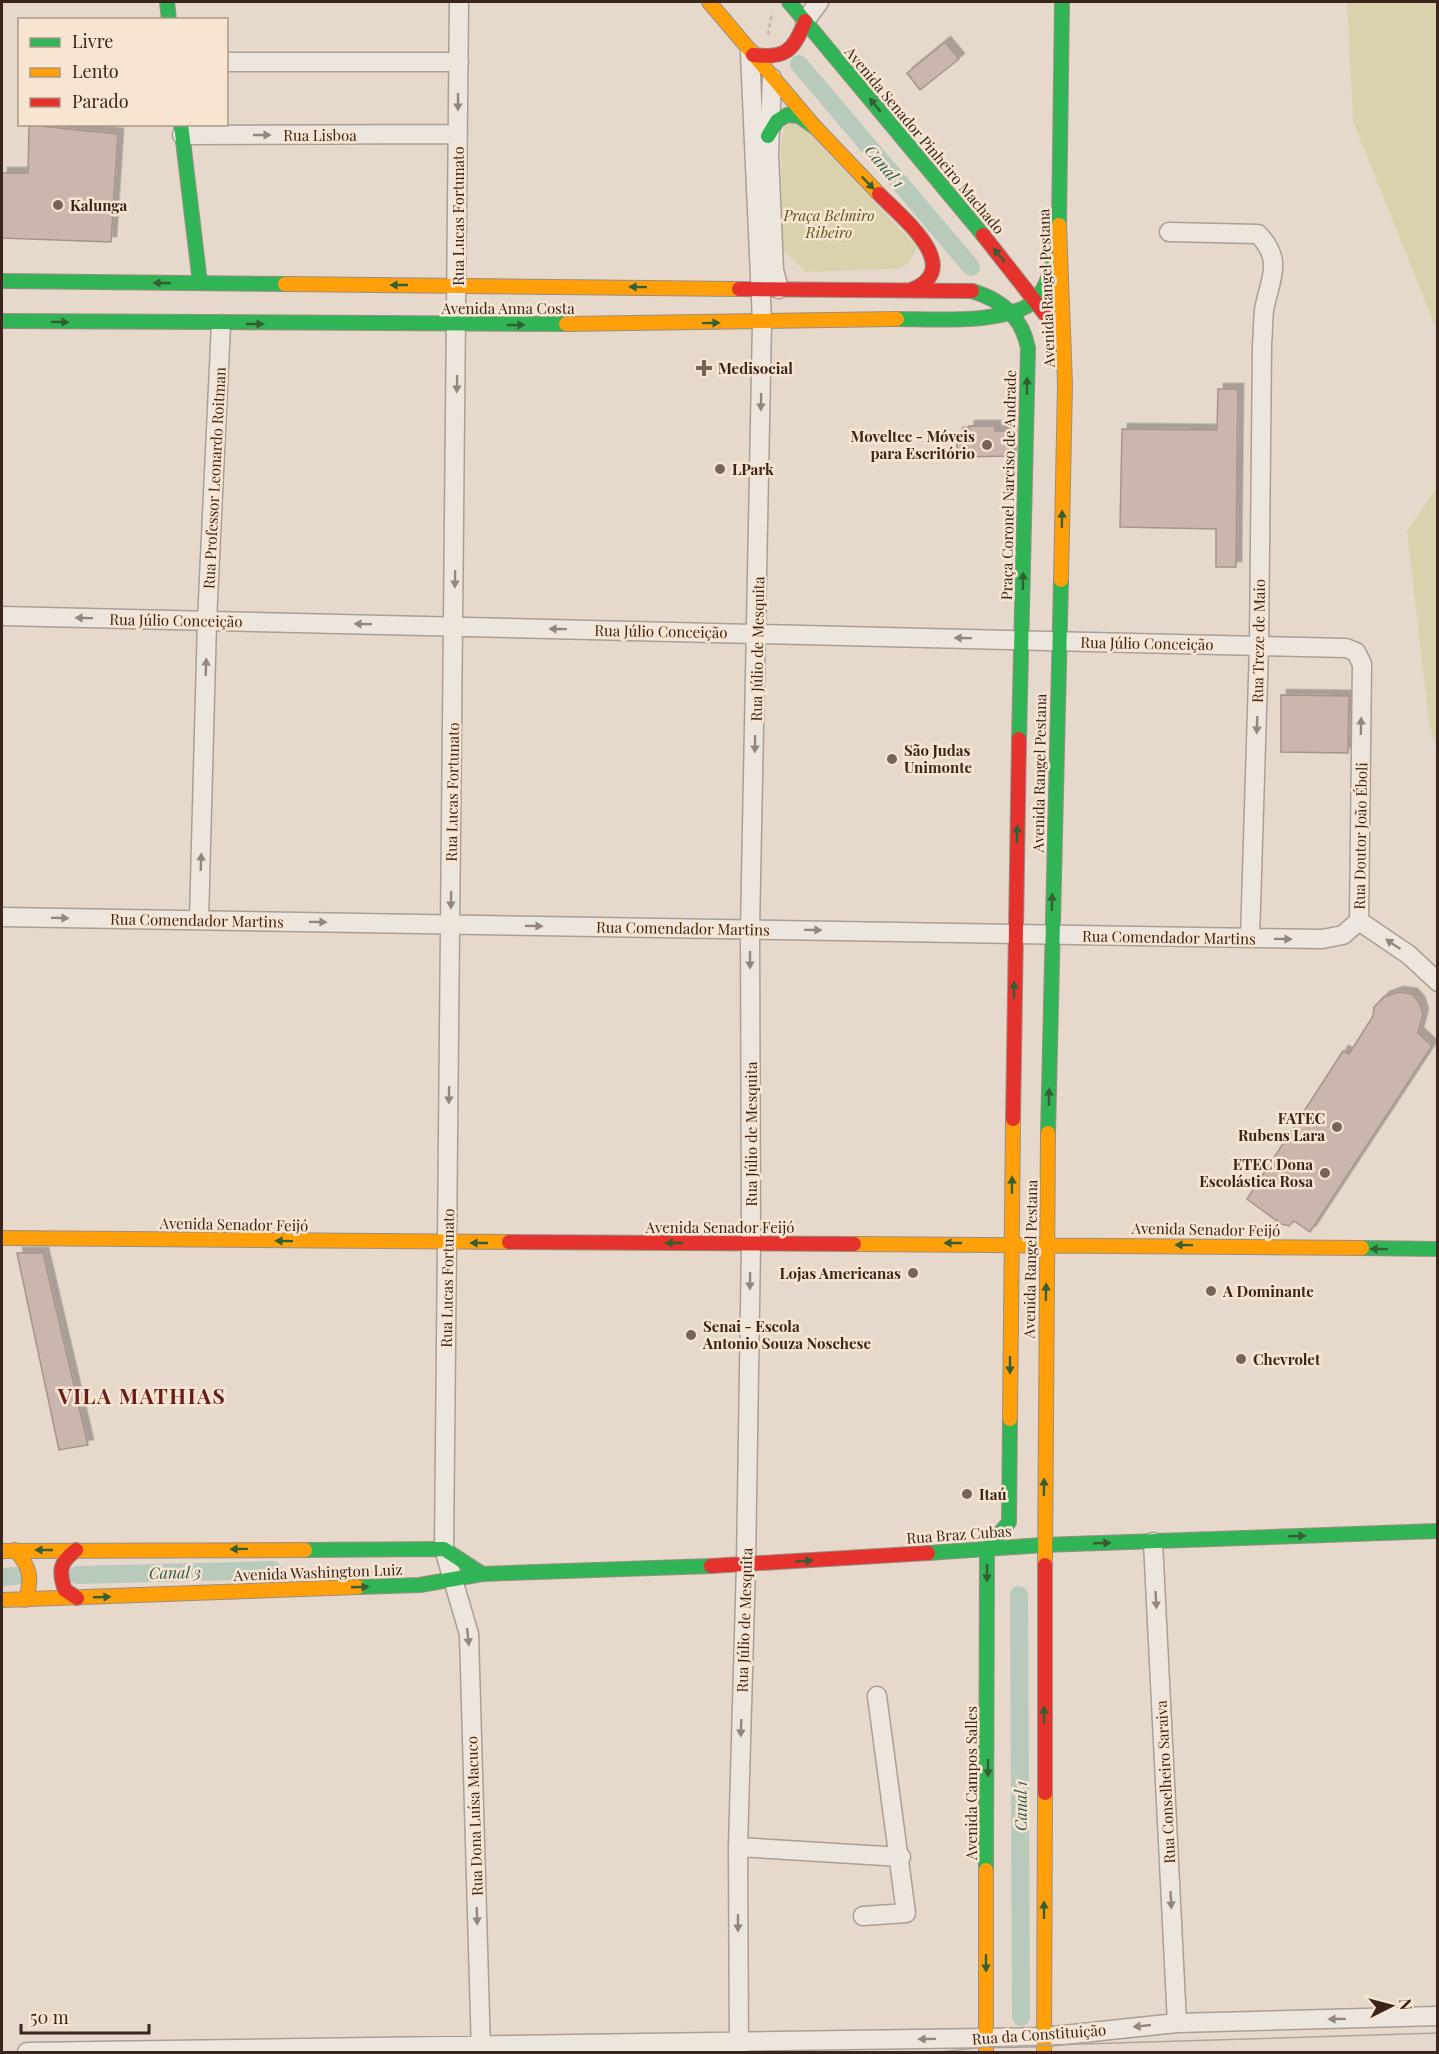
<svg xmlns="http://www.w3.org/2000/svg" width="1439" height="2054" font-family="'Playfair Display',serif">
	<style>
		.green { fill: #d9d2ad }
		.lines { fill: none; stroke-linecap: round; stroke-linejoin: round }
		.canal { stroke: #b8cabb; stroke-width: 18 }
		.building { fill: #cab6ac; stroke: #a6948b; stroke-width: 1.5; filter: url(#shadow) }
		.street-casing { stroke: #ab9e95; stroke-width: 21 }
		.fast-casing { stroke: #9a8e85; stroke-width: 16 }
		.slow-casing { stroke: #9a8e85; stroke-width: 16 }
		.jam-casing { stroke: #9a8e85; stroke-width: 16 }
		.path { stroke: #c6bcb4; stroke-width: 3; stroke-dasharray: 4.5 3; stroke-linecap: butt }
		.street { stroke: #ede6de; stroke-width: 18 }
		.fast { stroke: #30b455; stroke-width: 14 }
		.slow { stroke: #ff9f0a; stroke-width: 14 }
		.jam { stroke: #e5322d; stroke-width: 14 }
		.tram { stroke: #aca49e; stroke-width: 1.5 }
		.oneway { fill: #94867d }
		.oneway2 { fill: #365e33 }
		.poi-dot { fill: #76645a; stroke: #f7e5d1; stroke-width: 2 }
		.labels { text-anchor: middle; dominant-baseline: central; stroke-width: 5; stroke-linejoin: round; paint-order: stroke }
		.street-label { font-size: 15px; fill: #3a251c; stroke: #f7e5d1 }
		.poi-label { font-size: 15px; font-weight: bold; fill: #3a251c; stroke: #f7e5d1; text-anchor: start }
		.park-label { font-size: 15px; font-style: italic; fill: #545722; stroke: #f7e5d1 }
		.water-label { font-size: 16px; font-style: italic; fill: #2b5a4f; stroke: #f7e5d1 }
		.district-label { font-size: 21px; font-weight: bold; letter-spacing: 1.5px; fill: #691c19; stroke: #f7e5d1 }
	</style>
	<defs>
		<filter id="shadow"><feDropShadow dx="5.5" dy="-5.5" stdDeviation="0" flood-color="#0004"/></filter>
	</defs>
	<rect width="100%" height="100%" fill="#e6d9cc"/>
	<path class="green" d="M1347 2H1437V331L1353 122Z
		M796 120 917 247 908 264 896 269 805 272 782 248 781 145 784 127Z
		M1437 487V751L1429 722 1407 531Z"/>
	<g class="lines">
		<path class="canal" d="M799 64 971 267
			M77 1575 273 1570
			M2 1577 16 1576
			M1019 1595 1021 2017"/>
	</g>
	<path class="building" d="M945 42 959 59 920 90 907 73Z
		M29 125 118 134 111 242 2 238V173H28Z
		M1218 389H1238L1236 567H1216V529L1120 527 1122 429 1217 430Z
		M969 426H995V431H1011V456L957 457V433H968Z
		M1281 695 1349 696 1348 753 1281 752Z
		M1398 992 1412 994 1419 1002 1423 1014 1418 1033 1432 1046 1310 1232 1294 1221 1289 1226 1281 1224 1247 1199 1343 1051 1349 1054 1373 1016 1374 1007 1384 997Z
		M17 1253H43L88 1445 59 1450Z"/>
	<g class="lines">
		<defs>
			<path id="street" d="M459 2 444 1549 469 1634 481 2052
				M805 21 819 2
				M226 62H459
				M772 78 769 154 774 270 779 289
				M182 135 458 134
				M1169 232 1258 234C1284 261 1270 278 1264 310 1263 321 1263 333 1262 344L1259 646 1250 938
				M2 616 1346 648 1356 652 1362 664 1359 921 1409 955 1438 982
				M2 917 1322 939 1343 935 1359 921
				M199 920 207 621 221 324
				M1153 1542 1177 2023
				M738 1847 901 1857
				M863 1916 906 1913 877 1696
				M27 2052 986 2038 1044 2037 1177 2023 1438 2016
				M739 2052 738 1847 746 1565 751 1243 750 929 762 322 750 53"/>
			<path id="fast" d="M167 2 169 20
				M789 2 983 235
				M181 124 200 283
				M768 136 777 121 787 115 799 116 813 126
				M1059 225 1062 2
				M2 281 285 284
				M972 291C1002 300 1022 317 1028 348L1019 739
				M897 319C931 319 1011 325 1035 300 1046 289 1050 272 1055 258
				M2 321 566 324
				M1048 1133 1061 580
				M1362 1248 1438 1249
				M305 1550 444 1549 482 1574
				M928 1553 1043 1545 1438 1531
				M358 1587 420 1585 482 1574 711 1566
				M986 1870 987 1549 1009 1522 1010 1419"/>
			<path id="slow" d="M709 2 815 127 879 194
				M1059 225 1065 384 1061 580
				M285 284 739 289
				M566 324 897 319
				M2 1238 509 1242
				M854 1244 1362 1248
				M1010 1419 1013 1119
				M15 1550C30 1566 33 1579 25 1600
				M2 1551 305 1550
				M1045 1565 1048 1133
				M2 1600 358 1587
				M986 2052V1870
				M1044 2052 1045 1793"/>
			<path id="jam" d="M753 55C785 59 794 51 805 21
				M879 194C900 216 967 268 911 290
				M983 235 1045 314
				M739 289 972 291
				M1013 1119 1019 739
				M509 1242 854 1244
				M76 1550C60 1562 58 1571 65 1590L77 1598
				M711 1566 928 1553
				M1045 1793V1565"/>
		</defs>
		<use href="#street" class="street-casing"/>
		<use href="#fast" class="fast-casing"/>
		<use href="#slow" class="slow-casing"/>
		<use href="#jam" class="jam-casing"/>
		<path class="path" d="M768 35 772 12"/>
		<use href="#street" class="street"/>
		<use href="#fast" class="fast"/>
		<use href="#slow" class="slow"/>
		<use href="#jam" class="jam"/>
		<path class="tram" d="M939 2052 986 2047 1438 2033"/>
	</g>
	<defs><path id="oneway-solid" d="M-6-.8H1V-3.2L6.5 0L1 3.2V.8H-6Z" transform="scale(1.5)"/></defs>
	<g class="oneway">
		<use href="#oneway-solid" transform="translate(458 102) rotate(90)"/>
		<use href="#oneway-solid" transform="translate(262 135)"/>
		<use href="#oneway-solid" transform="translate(457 384) rotate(91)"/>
		<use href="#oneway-solid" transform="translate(761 402) rotate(91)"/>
		<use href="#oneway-solid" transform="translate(455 579) rotate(91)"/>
		<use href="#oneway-solid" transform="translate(84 618) rotate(-179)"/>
		<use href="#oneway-solid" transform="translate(363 624) rotate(-179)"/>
		<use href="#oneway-solid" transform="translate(558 629) rotate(-179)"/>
		<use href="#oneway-solid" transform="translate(963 638) rotate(-179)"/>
		<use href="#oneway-solid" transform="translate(206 667) rotate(-88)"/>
		<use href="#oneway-solid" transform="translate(1257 725) rotate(92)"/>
		<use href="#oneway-solid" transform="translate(1361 726) rotate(-89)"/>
		<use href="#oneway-solid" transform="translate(755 744) rotate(91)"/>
		<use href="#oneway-solid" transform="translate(201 862) rotate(-88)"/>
		<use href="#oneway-solid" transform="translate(451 900) rotate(91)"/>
		<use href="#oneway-solid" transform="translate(60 918) rotate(1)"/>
		<use href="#oneway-solid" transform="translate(318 922) rotate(1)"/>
		<use href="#oneway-solid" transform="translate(534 926) rotate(1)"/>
		<use href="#oneway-solid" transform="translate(813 930) rotate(1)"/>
		<use href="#oneway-solid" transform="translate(1283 939) rotate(1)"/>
		<use href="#oneway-solid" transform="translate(1393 944) rotate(-146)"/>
		<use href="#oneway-solid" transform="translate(750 960) rotate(90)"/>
		<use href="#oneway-solid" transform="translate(449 1095) rotate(91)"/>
		<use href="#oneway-solid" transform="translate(750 1281) rotate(91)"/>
		<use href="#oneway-solid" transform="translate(1156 1600) rotate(87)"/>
		<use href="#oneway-solid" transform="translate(468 1637) rotate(84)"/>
		<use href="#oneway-solid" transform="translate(741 1728) rotate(92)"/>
		<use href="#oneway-solid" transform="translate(1171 1900) rotate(87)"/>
		<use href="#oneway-solid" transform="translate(477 1916) rotate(88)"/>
		<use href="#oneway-solid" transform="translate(738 1923) rotate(90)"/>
		<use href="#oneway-solid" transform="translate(1337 2019) rotate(179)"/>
		<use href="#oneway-solid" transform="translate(1142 2026) rotate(174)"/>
		<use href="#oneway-solid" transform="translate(927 2039) rotate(179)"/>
	</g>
	<g class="oneway2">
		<use href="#oneway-solid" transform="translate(875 105) rotate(-130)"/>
		<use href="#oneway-solid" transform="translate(868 183) rotate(46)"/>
		<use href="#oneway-solid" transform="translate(999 255) rotate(-130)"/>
		<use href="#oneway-solid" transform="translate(162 283) rotate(-180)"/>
		<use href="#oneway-solid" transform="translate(399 285) rotate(-180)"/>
		<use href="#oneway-solid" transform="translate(638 287) rotate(-179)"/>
		<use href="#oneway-solid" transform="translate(60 322) rotate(1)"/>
		<use href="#oneway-solid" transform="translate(711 323) rotate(-1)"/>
		<use href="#oneway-solid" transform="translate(255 324)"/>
		<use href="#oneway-solid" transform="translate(516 325) rotate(-1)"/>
		<use href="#oneway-solid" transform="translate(1027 386) rotate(-89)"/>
		<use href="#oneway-solid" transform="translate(1062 519) rotate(-89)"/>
		<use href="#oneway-solid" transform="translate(1023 581) rotate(-89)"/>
		<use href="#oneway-solid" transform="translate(1017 834) rotate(-89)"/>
		<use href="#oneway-solid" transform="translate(1052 902) rotate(-89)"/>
		<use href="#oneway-solid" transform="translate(1014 990) rotate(-89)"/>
		<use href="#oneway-solid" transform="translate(1049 1097) rotate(-89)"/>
		<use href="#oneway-solid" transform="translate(1012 1185) rotate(-89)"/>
		<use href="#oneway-solid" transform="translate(284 1241) rotate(-179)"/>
		<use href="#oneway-solid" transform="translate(479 1243) rotate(-180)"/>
		<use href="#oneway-solid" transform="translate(674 1243) rotate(-180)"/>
		<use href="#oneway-solid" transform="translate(953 1243) rotate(-180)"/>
		<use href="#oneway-solid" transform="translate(1184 1245) rotate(-179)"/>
		<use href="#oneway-solid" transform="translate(1379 1249) rotate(-179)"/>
		<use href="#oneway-solid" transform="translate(1046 1292) rotate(-89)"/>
		<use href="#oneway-solid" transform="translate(1010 1365) rotate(90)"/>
		<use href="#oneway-solid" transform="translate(1044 1487) rotate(-89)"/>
		<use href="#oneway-solid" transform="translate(1297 1536) rotate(-2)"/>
		<use href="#oneway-solid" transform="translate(1102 1543) rotate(-2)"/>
		<use href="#oneway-solid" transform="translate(239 1549) rotate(179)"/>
		<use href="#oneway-solid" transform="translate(44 1550) rotate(180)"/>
		<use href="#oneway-solid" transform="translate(804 1561) rotate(-4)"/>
		<use href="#oneway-solid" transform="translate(987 1573) rotate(90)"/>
		<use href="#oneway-solid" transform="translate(360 1587) rotate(-2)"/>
		<use href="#oneway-solid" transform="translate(102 1597) rotate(-2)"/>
		<use href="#oneway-solid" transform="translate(1044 1715) rotate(-90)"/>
		<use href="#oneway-solid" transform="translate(988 1768) rotate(90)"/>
		<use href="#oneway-solid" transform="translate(1044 1910) rotate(-90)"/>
		<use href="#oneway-solid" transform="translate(986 1963) rotate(90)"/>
	</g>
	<g class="poi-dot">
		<circle cx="58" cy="205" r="6"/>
		<path d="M701 359h6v6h6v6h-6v6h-6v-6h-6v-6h6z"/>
		<circle cx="987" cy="445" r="6"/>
		<circle cx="720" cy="469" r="6"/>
		<circle cx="892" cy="759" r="6"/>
		<circle cx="1337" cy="1127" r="6"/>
		<circle cx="1325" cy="1173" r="6"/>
		<circle cx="913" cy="1273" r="6"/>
		<circle cx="1211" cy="1291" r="6"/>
		<circle cx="691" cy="1335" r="6"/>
		<circle cx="1241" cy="1359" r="6"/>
		<circle cx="967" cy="1494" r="6"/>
	</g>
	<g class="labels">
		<g class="street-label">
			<text x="320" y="135">Rua Lisboa</text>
			<text transform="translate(925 140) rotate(50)">Avenida Senador Pinheiro Machado</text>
			<text transform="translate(458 216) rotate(-90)">Rua Lucas Fortunato</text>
			<text transform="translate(1046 288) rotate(-92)">Avenida Rangel Pestana</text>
			<text x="508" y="308">Avenida Anna Costa</text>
			<text transform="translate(214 478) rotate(-87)">Rua Professor Leonardo Roitman</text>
			<text transform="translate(1008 485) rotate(-89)">Praça Coronel Narciso de Andrade</text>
			<text transform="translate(176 620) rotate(1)">Rua Júlio Conceição</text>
			<text transform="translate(661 631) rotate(1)">Rua Júlio Conceição</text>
			<text transform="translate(1258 641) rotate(-89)">Rua Treze de Maio</text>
			<text transform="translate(1147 643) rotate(1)">Rua Júlio Conceição</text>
			<text transform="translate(757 649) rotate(-89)">Rua Júlio de Mesquita</text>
			<text transform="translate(1039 773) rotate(-89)">Avenida Rangel Pestana</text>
			<text transform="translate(452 792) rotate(-89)">Rua Lucas Fortunato</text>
			<text transform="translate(1360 836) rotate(-89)">Rua Doutor João Éboli</text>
			<text transform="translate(197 920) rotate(1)">Rua Comendador Martins</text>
			<text transform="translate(683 928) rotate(1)">Rua Comendador Martins</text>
			<text transform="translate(1169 937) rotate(1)">Rua Comendador Martins</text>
			<text transform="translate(751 1134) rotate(-90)">Rua Júlio de Mesquita</text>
			<text transform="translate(234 1224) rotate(1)">Avenida Senador Feijó</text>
			<text x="720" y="1227">Avenida Senador Feijó</text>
			<text transform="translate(1206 1229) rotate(1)">Avenida Senador Feijó</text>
			<text transform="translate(1030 1259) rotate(-89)">Avenida Rangel Pestana</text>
			<text transform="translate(447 1278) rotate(-89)">Rua Lucas Fortunato</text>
			<text transform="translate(959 1534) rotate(-4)">Rua Braz Cubas</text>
			<text transform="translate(318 1572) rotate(-2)">Avenida Washington Luiz</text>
			<text transform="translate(744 1620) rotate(-88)">Rua Júlio de Mesquita</text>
			<text transform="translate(1165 1782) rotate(-93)">Rua Conselheiro Saraiva</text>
			<text transform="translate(971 1783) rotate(-90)">Avenida Campos Salles</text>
			<text transform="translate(474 1816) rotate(-92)">Rua Dona Luísa Macuco</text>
			<text transform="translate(1039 2034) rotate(-4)">Rua da Constituição</text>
		</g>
		<g class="poi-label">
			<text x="70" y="205">Kalunga</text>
			<text x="718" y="368">Medisocial</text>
			<text x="975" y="436" text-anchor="end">Moveltec - Móveis<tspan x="975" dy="17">para Escritório</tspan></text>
			<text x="732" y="469">LPark</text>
			<text x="904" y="750">São Judas<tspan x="904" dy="17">Unimonte</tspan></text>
			<text x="1325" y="1118" text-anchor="end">FATEC<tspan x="1325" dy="17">Rubens Lara</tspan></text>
			<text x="1313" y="1164" text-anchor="end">ETEC Dona<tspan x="1313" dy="17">Escolástica Rosa</tspan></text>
			<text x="901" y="1273" text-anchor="end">Lojas Americanas</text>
			<text x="1223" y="1291">A Dominante</text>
			<text x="703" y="1326">Senai - Escola<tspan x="703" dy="17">Antonio Souza Noschese</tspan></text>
			<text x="1253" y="1359">Chevrolet</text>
			<text x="979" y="1494">Itaú</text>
		</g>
		<g class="park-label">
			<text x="829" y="215">Praça Belmiro<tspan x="829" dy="17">Ribeiro</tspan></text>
		</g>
		<g class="water-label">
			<text transform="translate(885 166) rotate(49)">Canal 1</text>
			<text transform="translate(175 1572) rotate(-1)">Canal 3</text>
			<text transform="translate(1020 1806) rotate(-90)">Canal 1</text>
		</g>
		<g class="district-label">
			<text x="142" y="1395">VILA MATHIAS</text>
		</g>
	</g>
	<rect width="1439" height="2054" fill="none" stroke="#3a251c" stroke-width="6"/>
	<rect x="18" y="18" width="210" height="108" fill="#f7e5d1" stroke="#ab9889" stroke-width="1.5"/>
	<rect x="30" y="38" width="30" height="9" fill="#30b455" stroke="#ab9889" stroke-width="1.5"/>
	<text x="72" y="48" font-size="18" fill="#3a251c">Livre</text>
	<rect x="30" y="68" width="30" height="9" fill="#ff9f0a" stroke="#ab9889" stroke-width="1.5"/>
	<text x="72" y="78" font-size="18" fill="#3a251c">Lento</text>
	<rect x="30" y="98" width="30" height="9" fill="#e5322d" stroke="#ab9889" stroke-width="1.5"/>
	<text x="72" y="108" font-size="18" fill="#3a251c">Parado</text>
	<g transform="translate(1391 2006) rotate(84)" stroke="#f7e5d1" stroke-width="4.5" paint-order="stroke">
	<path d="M0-4.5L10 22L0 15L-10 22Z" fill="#3a251c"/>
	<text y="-9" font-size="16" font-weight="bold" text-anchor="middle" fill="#3a251c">N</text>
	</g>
	<path d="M21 2024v9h128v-9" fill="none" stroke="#3a251c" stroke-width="3"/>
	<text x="30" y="2024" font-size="18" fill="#3a251c" stroke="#f7e5d1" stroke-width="4.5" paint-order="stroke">50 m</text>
</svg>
